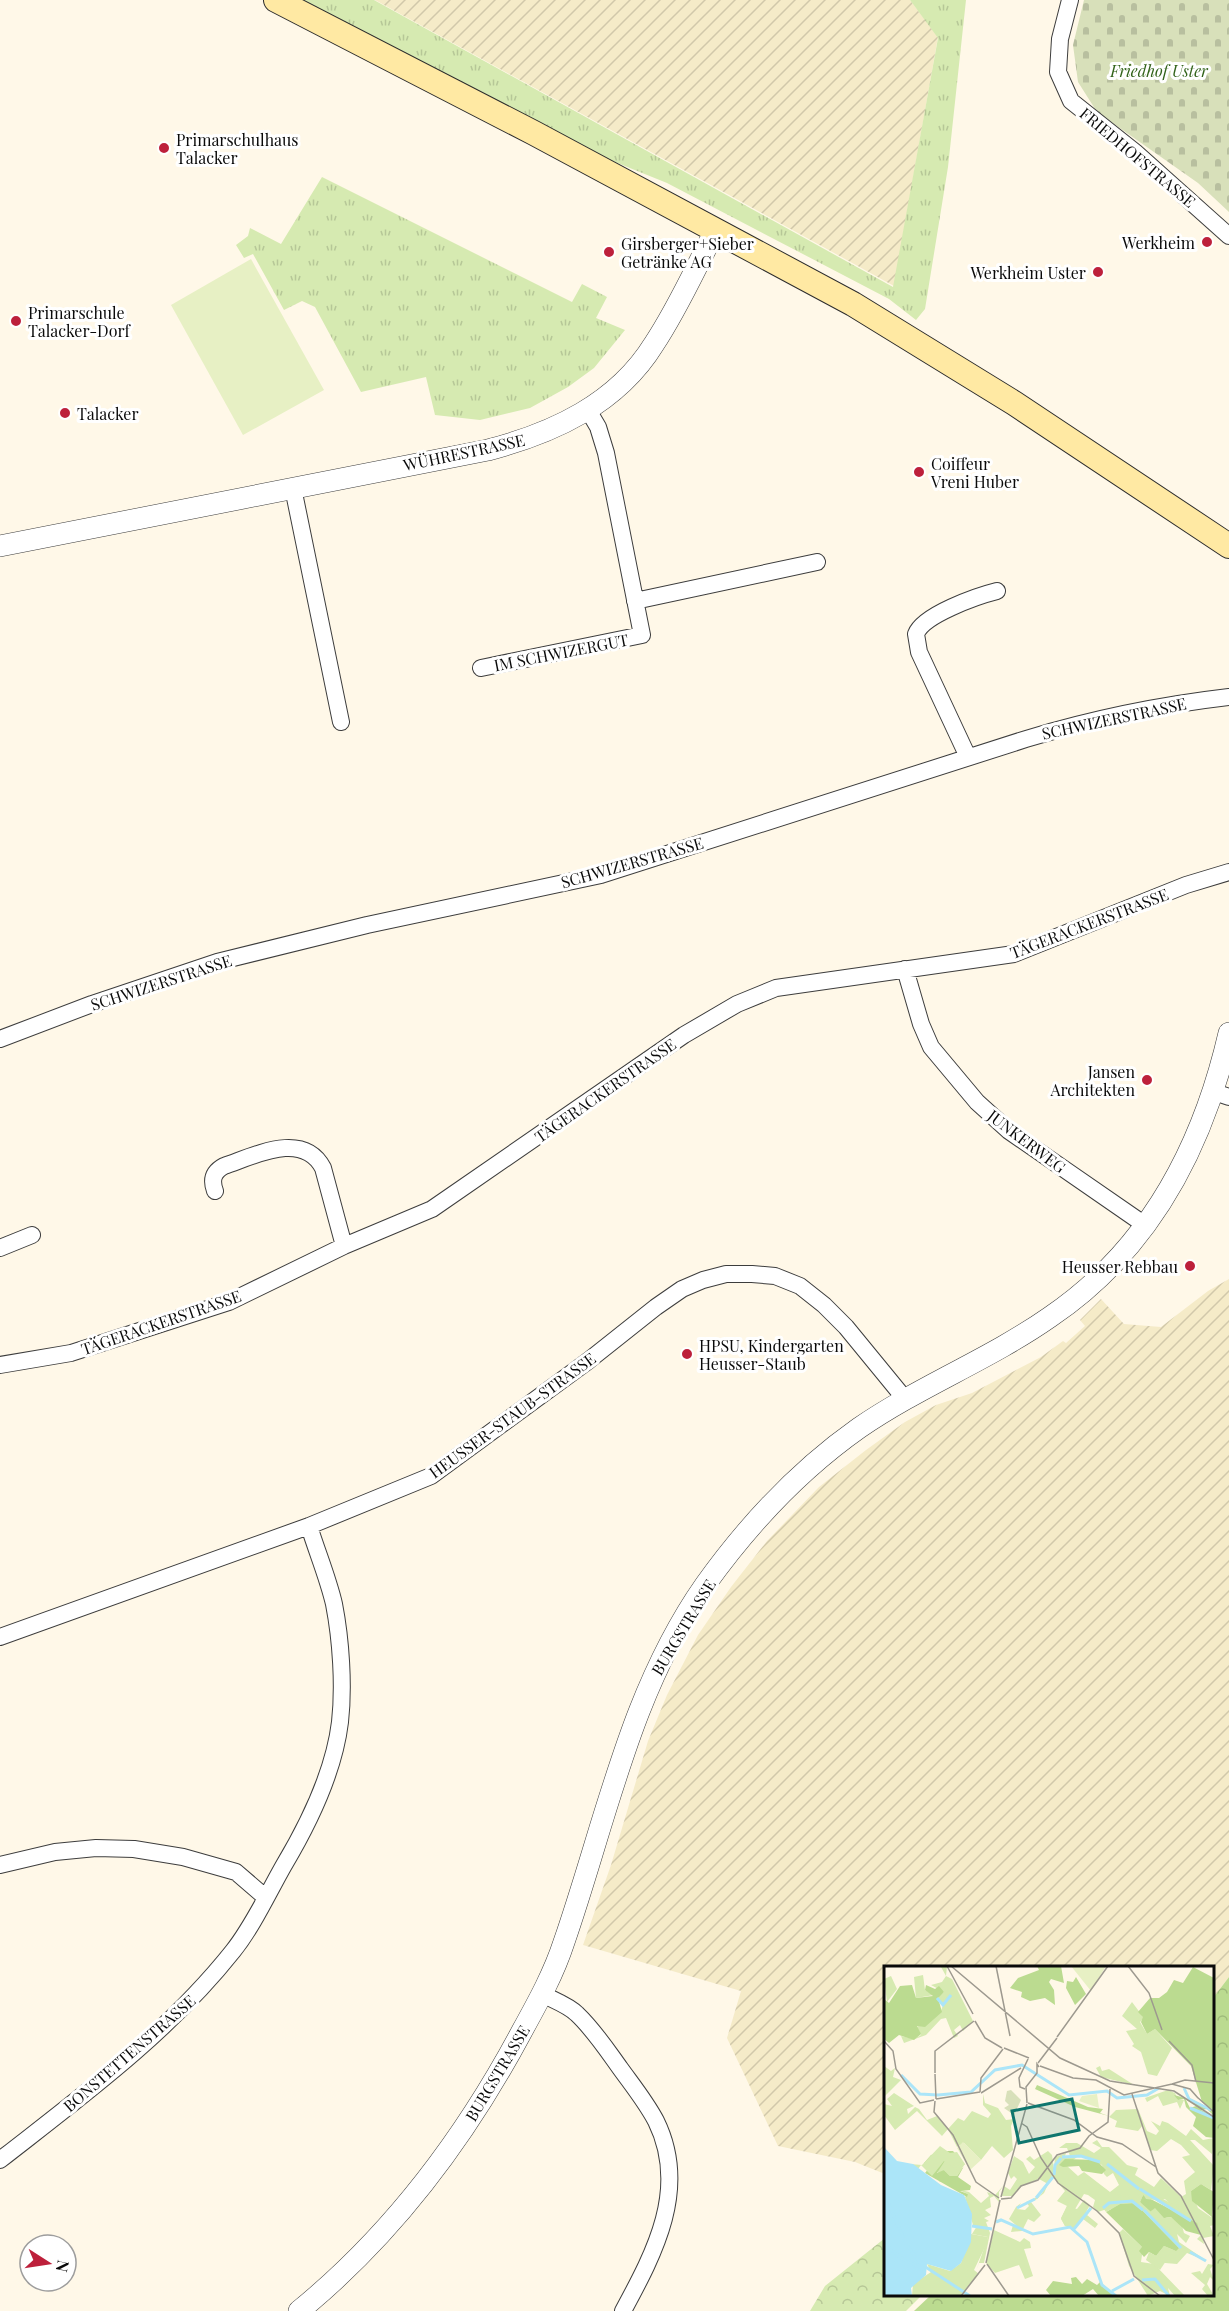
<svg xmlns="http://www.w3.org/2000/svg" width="1229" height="2311" font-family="'Playfair Display',serif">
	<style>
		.farmland { fill: url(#farmland-furrows) }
		.grass { fill: url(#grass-tufts) }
		.forest { fill: url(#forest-crowns) }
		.cemetery { fill: url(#cemetery-stones) }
		.park { fill: url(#park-crowns) }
		.pitch { fill: #e7f0c4 }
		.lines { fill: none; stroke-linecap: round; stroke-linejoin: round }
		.minor-casing { stroke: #3d3d3d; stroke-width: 18 }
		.tertiary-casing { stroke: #3d3d3d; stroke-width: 22 }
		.secondary-casing { stroke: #2c2c2c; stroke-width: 26 }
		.minor { stroke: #fff; stroke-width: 16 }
		.tertiary { stroke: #fff; stroke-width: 21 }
		.secondary { stroke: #ffe9a3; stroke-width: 24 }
		.poi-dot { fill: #bd203b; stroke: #fff; stroke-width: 2 }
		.labels { text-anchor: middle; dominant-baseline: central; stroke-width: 6; stroke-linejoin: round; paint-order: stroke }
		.park-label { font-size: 16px; font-style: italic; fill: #32631a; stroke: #fff }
		.poi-label { font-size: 16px; fill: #0a0a0a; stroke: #fff; text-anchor: start }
		.street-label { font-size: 16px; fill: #0a0a0a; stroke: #fff }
		.inset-river { fill: none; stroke: #abe5f8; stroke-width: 3 }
		.inset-road { fill: none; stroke: #9d998f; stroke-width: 1.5 }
		.view { fill: #0f766e; fill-opacity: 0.15; stroke: #0f766e; stroke-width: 3 }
		.inset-edge { fill: none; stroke: #0a0a0a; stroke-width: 3 }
	</style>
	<defs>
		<pattern id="farmland-furrows" width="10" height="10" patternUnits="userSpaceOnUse" patternTransform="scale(1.5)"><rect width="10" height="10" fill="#f5ebc8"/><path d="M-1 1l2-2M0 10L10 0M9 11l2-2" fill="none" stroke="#d1c8aa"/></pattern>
		<pattern id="grass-tufts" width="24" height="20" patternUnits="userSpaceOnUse" patternTransform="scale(1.5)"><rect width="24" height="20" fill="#d6eab1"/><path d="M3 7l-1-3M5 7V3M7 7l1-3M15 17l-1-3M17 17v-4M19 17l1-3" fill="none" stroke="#b6c797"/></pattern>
		<pattern id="forest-crowns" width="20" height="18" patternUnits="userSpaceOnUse" patternTransform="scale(1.5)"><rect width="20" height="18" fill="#bbdb90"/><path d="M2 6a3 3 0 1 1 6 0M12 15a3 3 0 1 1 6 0" fill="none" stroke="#9fbb7b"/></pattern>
		<pattern id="cemetery-stones" width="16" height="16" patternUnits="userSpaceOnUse" patternTransform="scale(1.5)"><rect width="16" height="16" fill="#d8e0ba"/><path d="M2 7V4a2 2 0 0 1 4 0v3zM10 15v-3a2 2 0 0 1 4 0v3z" fill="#b8bf9f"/></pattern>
		<pattern id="park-crowns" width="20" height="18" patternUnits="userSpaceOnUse" patternTransform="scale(1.5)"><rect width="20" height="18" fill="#d6eab1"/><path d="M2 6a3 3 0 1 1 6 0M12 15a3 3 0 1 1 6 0" fill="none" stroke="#b6c797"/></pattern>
	</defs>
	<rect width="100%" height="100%" fill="#fff8e8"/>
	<path class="farmland" d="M375 0H910L938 37 894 286Z
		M1229 1279V1977L1213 1998 1212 1968H886L885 2174 855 2162 778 2146 727 2038 741 1991 583 1945 611 1865 648 1741 667 1695 698 1635 731 1587 767 1541 819 1487 866 1450 905 1422 936 1405 972 1393 1041 1357 1063 1341 1066 1343 1085 1326 1080 1320 1101 1299 1124 1324 1161 1327 1208 1291Z"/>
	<path class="grass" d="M302 0H374L893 287 938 38 910 0H966L948 167 925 309 916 320 889 299 667 183 610 160Z
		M322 177 572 302 582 284 607 297 596 318 625 330 594 368 568 387 530 408 480 420 435 415 426 377 361 392 315 307 302 301 284 310 253 254 244 258 236 245 248 236 250 228 281 244Z"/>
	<path class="forest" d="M1229 1977V2311H914L931 2295 1212 2294 1213 1998Z"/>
	<path class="cemetery" d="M1084 0H1229V212L1198 183 1097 112 1078 82 1073 45Z"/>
	<path class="park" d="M885 2238 886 2294 922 2295 906 2311H810L825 2286Z"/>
	<path class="pitch" d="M251 259 324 390 243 435 171 305Z"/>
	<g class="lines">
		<defs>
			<path id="minor" d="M1070 0 1060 39 1058 72 1071 101 1135 152 1229 236
				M293 488 341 722
				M635 601 817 562
				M481 668 642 635 606 453 598 427 588 410
				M968 757 919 652 916 634C923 615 977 596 997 591
				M905 969 921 1024 931 1047 977 1102 1009 1131 1145 1225
				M0 1039 92 1004 217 962 367 925 601 875 1026 739C1092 719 1160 705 1229 697
				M1214 1092 1229 1097
				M215 1191C211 1180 213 1172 224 1166 254 1156 303 1130 323 1168L344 1246
				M0 1248 32 1235
				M0 1365 71 1353 229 1302 344 1246 432 1209 684 1035 737 1004 776 988 1014 954 1186 885 1229 872
				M0 1637 309 1526 431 1476 588 1361 656 1307 682 1289 703 1280 726 1274H752L775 1276 800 1286 824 1305 846 1327 905 1399
				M0 1865 55 1852 96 1848 134 1849 183 1857 236 1872 265 1897
				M542 1994C553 2000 568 2005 577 2014 594 2030 607 2050 620 2068 633 2086 646 2102 656 2121 689 2188 655 2252 623 2311
				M0 2160C82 2096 168 2033 233 1951 253 1926 268 1893 284 1865 309 1823 334 1772 340 1722 344 1686 341 1640 334 1604 328 1578 317 1552 309 1526"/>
			<path id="tertiary" d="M0 546 488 450C553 433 617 404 654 344 678 308 695 269 715 231
				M299 2311C392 2235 466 2136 522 2031 538 2002 554 1973 564 1942 606 1821 630 1692 705 1585 748 1525 798 1471 859 1428 920 1386 990 1359 1050 1317 1149 1250 1203 1146 1229 1033"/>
			<path id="secondary" d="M276 0 534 133 853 304 1014 403 1229 546"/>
		</defs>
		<use href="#minor" class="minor-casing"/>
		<use href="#tertiary" class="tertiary-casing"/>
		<use href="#secondary" class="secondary-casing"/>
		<use href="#minor" class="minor"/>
		<use href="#tertiary" class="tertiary"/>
		<use href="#secondary" class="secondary"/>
	</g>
	<g class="poi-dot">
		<circle cx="164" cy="148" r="6"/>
		<circle cx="1207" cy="242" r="6"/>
		<circle cx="609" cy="252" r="6"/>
		<circle cx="1098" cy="272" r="6"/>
		<circle cx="16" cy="321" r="6"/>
		<circle cx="65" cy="413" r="6"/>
		<circle cx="919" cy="472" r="6"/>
		<circle cx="1147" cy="1080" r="6"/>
		<circle cx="1190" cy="1266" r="6"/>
		<circle cx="687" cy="1354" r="6"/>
	</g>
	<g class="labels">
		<g class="park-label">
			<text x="1159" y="70">Friedhof Uster</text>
		</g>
		<g class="poi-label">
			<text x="176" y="139">Primarschulhaus<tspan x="176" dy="18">Talacker</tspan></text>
			<text x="1195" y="242" text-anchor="end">Werkheim</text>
			<text x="621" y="243">Girsberger+Sieber<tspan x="621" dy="18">Getränke AG</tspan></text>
			<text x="1086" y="272" text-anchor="end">Werkheim Uster</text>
			<text x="28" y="312">Primarschule<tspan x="28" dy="18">Talacker-Dorf</tspan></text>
			<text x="77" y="413">Talacker</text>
			<text x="931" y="463">Coiffeur<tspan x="931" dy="18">Vreni Huber</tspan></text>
			<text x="1135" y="1071" text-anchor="end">Jansen<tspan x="1135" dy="18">Architekten</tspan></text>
			<text x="1178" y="1266" text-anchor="end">Heusser Rebbau</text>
			<text x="699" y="1345">HPSU, Kindergarten<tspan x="699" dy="18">Heusser-Staub</tspan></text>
		</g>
		<g class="street-label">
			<text transform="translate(1138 157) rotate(40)">FRIEDHOFSTRASSE</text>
			<text transform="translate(464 452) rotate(-12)">WÜHRESTRASSE</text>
			<text transform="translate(561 652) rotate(-11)">IM SCHWIZERGUT</text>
			<text transform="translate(1114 718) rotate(-12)">SCHWIZERSTRASSE</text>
			<text transform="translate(632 862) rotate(-16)">SCHWIZERSTRASSE</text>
			<text transform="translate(1089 923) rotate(-21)">TÄGERACKERSTRASSE</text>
			<text transform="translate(161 982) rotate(-18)">SCHWIZERSTRASSE</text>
			<text transform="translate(605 1090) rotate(-35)">TÄGERACKERSTRASSE</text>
			<text transform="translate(1027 1141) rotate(37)">JUNKERWEG</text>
			<text transform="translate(161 1322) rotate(-19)">TÄGERACKERSTRASSE</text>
			<text transform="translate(512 1415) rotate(-36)">HEUSSER-STAUB-STRASSE</text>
			<text transform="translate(683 1627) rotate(-59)">BURGSTRASSE</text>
			<text transform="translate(129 2053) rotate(-41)">BONSTETTENSTRASSE</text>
			<text transform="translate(497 2073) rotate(-59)">BURGSTRASSE</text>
		</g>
	</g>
	<g transform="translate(884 1966)">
		<rect width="330" height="330" fill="#fff8e8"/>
		<path d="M63 0 62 10 68 13 89 55 79 65 76 59 70 64 74 70 70 72 62 52 57 53 42 69 20 77 17 70 30 73 37 69 33 61 57 45 59 39 54 31 60 26 47 19 58 16 62 10 57 1ZM39 9 41 24 50 29 32 32 30 11ZM7 10 13 23 3 36 0 13ZM248 36 260 52 256 56 263 68 271 63 288 82 273 110 264 108 257 86 248 80 250 78 242 65 253 63 238 50ZM0 100 7 105 11 102 9 111 17 114 0 131ZM216 100 218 105 225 103 250 119 217 111 212 102ZM284 124 298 130 312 140 291 127 294 134H300L296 143 293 136 279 140 274 130 263 136 261 132ZM10 127 30 140 23 143 24 148 31 141 35 143 43 154 53 150 64 163 74 152 80 155 88 145 104 152 107 148 99 139V128L101 137 114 142 122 154 138 152 130 153 127 160 129 184 120 192 108 180 97 194 80 177 73 181 64 163 58 170 33 145 11 164 0 149V138L8 140 3 133ZM254 143 263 165 272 169 275 165 267 155 276 160 278 155 284 157 302 170 307 163 319 174 330 172 328 188 311 174H306L330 200 327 224 317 218 307 225 314 242 327 251 330 248V259L326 260 330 270 319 272 320 278 313 273 317 269 281 233H262L259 229 256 236 267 245 271 241 282 252 287 251 297 256 300 267 306 270 302 277 293 268 295 276 323 295 303 287 293 298 281 297 272 290 280 280 292 285 226 242 214 246 209 241 211 234 204 229 200 228 181 260 177 252 183 240 173 235 181 225 168 210 160 227 153 233 147 236 157 249 150 256 144 253 138 265 127 266 129 259 134 261 125 253 132 241 137 237 133 243 141 244 145 240 142 236 156 230 164 218 155 213 139 219 129 230H118L120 220 126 224 133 213 130 210 127 213 124 207 130 190 139 196 145 208 151 201 142 193 146 190 150 194 164 185 168 189 170 203 171 191 182 187 181 190H186L183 182H175L182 177H193L210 187 217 182 208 177 213 174 218 181H225L243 199 254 202 251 209 270 221 277 212 297 231 302 228 300 215 311 206 298 191 306 189 297 179 287 173 273 185 266 184 259 159 254 165 231 161 233 155 225 151 232 144ZM196 189 218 199 220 208 223 211 229 207 235 219 226 226 200 206 194 210 182 199ZM62 193 79 202 72 211 78 216 77 224 85 226 97 237 105 230 103 226 111 229 120 219 115 226V236L110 230 106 232 107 241 101 244 107 249 100 252 105 255 102 256 106 267 100 297H95L92 305 104 271 88 268 93 260 89 259 81 231 84 228 66 220 71 211 65 213 64 220 63 214 55 216 61 209 66 210 60 204 56 209 52 204ZM239 263 259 282 257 296 270 298 301 330H291L284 322 286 330 276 325 264 330 245 300 235 267ZM110 264 136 276 140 272 146 276 147 282 140 283 149 310 141 313 135 299 111 307 102 297ZM324 298 330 299 326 303 330 315 326 311 323 318 330 330H324L318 323 321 319 307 307 316 305 318 308Z" fill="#d6eab1" fill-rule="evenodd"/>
		<path d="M153 0H177L180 17 167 13 165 16 170 24 171 39 161 32 146 35 137 31 138 26 126 22 134 12 155 4ZM309 1 330 12V150L323 143 317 144 330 151V172L322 171 309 160 312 151 302 141 300 133 294 134 290 129 301 132 306 142 312 140 305 132 325 142 318 136 307 100 271 63 263 68 257 56 259 51 254 46 266 32H275L283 26 290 14 299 17ZM192 11 202 28 191 39 182 22 183 15 189 16ZM28 19 32 32 49 30 41 24 42 19 51 23 55 20 60 26 54 32 58 46 41 61 33 60 37 68 30 74 15 69 5 77 0 73V33L5 37 16 20ZM153 119 204 141 219 143 216 147 225 150 191 141 151 123ZM63 185H69L81 199 62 193 53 207 60 204 66 210H73L80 200 74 211 87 220 86 224 76 225 84 228 83 231 41 207 45 202 40 197 47 189ZM181 193 212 194 222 204 218 208 198 205 195 200 179 201 175 199ZM317 218 330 226 328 251 308 235 307 225ZM259 229 313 257 317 269 302 265 287 251 280 252 271 242 266 246 261 244 256 236ZM251 237 295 282 292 285 280 280 272 290 265 286 260 291 255 285 258 281 222 246 236 238ZM192 311 198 318 203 313 213 319 216 316 232 330H215L209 323 198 330H167L162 324 169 315 188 318 187 312Z" fill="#bbdb90"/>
		<path d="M237 229 256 236 285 262 297 280 322 295 295 282 251 237 236 238 222 246 219 242 226 236H236ZM87 268 104 271 103 277 90 304 95 308 76 330H28L29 318 47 306 43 298 66 305 77 297Z" fill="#d6eab1"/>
		<path d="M127 124 137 134 130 149 120 142 125 139 121 135 123 125Z" fill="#d8e0ba"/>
		<path d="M56 180 66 187 73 186 81 198 75 206 60 195 48 210 37 199 34 203 26 198 38 199ZM260 217 270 228 292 240 302 253 271 234 262 233 256 223ZM200 234 206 239 202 246 209 241 203 249 214 258 211 262 199 253 190 264 181 260 177 253 183 240 193 243Z" fill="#d6eab1"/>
		<path d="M265 286 282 295 276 304 262 294Z" fill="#d6eab1"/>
		<path d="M187 0H222L207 25ZM213 128 215 142 195 135 198 130ZM79 176 97 194 86 204 73 182Z" fill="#e7f0c4"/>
		<path d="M0 181 13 195 29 198 57 219 80 229 88 248 87 276 77 297 67 305 43 298 42 309 27 322 28 330H0Z" fill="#abe5f8"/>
		<path class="inset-river" d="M53 32 59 39 67 29M17 109 36 128 54 129 87 126 111 104 138 99 185 129 223 125 233 132 263 129 275 122M300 122 305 133 327 144M306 142 330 152M178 191 197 190 216 196M223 198 255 223M170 209 171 199 177 192M256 223 307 255M0 227 22 278 41 303M152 232 169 211M133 242 151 233M219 242 225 237 248 235 259 244M260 244 297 282M112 256 117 254 149 268 186 261 203 276 218 319 232 330M88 260 108 263M190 263 207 242M0 278 21 295 40 303M306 286 322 295M40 300 86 330M258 314 271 313 285 330M228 325 250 313"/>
		<path class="inset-road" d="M63 0 89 48M67 0 176 92 226 115 290 125 330 151M112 0 126 70M244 0 265 27 278 64M91 55 101 72 118 82M173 71 224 0M0 75 9 85 12 103 36 137 50 134M285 75 308 99 312 116M120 82 145 92M154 97 173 72M156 100 189 112 212 114 240 129 288 118 306 123 314 132M51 107V85L90 55M51 108 52 133M288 118 301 114 330 117M141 123 136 121 135 112 144 93M96 126 97 112 119 83M97 127 137 102M248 128 274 207 297 230 330 294M313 131 330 146M52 133 96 126M51 135 50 146 69 169 92 216 115 232M143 137 142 121 153 107V98L155 101M144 137 190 154 213 171 238 178 272 201M137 157 143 161 157 192 174 217 213 245 235 267 250 310 276 330M117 231 143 138M117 233 127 232 137 220 154 214 173 189 196 182 205 170 224 156 226 123M102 297 116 234M103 298 125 330M77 330 101 299"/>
		<path class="view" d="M188 133 195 164 135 177 128 145Z"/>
		<rect width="330" height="330" class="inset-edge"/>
	</g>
	<g transform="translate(48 2263) rotate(102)"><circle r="28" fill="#ffffff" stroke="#9d9d9d" stroke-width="1.5"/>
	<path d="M0-4.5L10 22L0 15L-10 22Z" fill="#bd203b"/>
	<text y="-9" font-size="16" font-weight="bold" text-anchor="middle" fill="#0a0a0a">N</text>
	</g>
</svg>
